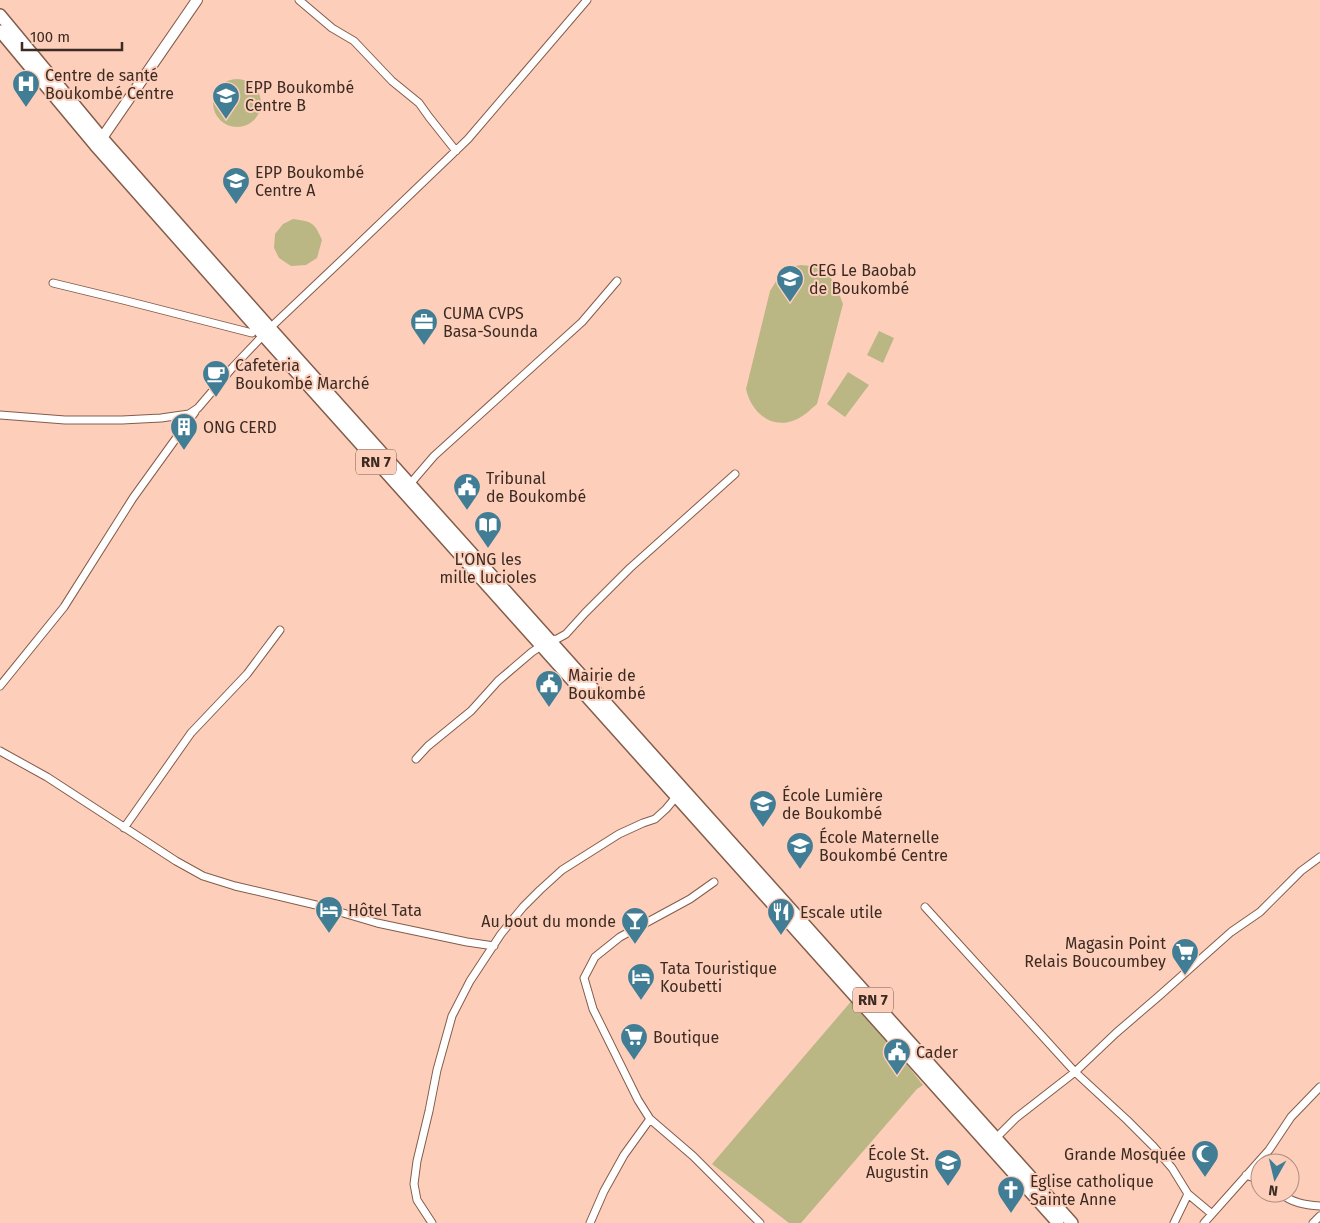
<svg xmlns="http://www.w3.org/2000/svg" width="1320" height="1223" font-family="'Fira Sans',sans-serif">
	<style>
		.green { fill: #bab785 }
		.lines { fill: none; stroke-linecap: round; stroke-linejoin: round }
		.street-casing { stroke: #845c4a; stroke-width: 9 }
		.secondary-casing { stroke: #845c4a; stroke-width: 12 }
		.primary-casing { stroke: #845c4a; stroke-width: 14 }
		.street { stroke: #fff; stroke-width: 7 }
		.secondary { stroke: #fff; stroke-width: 10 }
		.primary { stroke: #fff; stroke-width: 11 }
		.labels { text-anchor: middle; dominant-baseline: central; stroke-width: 4; stroke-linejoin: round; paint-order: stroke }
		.shield { fill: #fdcfbb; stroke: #765c51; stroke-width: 1 }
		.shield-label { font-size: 15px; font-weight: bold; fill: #3c2b23 }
		.poi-label { font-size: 16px; fill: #3c2b23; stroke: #fdcfbb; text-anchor: start }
	</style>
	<rect width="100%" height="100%" fill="#fdcfbb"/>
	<path class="green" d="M213 103a24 24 0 1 1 48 0a24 24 0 1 1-48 0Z
		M293 219C313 222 314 222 322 240L317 258 306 265 291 266 279 258 274 248 275 234 283 224Z
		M801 265 812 266 820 269 830 277 836 286 843 304 817 404C810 410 803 417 795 420 771 430 751 412 746 389L770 291C779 277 784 267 801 265Z
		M879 331 894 338 883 363 867 355Z
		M848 372 869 385 845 417 827 404Z
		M854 998 923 1085 917 1089 801 1223H789L712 1164Z"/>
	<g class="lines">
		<defs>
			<path id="street" d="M299 0 332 28 354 41 392 81 419 103 429 117 456 151
				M53 283 123 300 252 333
				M0 415 65 420H122L161 418 189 414 198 408 233 367 270 328 345 257 468 139 587 0
				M410 484 434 456 582 322 617 281
				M0 686 64 607 133 498 195 412
				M0 751 47 777 176 861 203 876 235 886 316 905 377 923 467 942 494 946
				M416 759 428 746 471 711 498 681 532 652 550 640 557 639 566 634 585 613 630 568 735 474
				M124 828 191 733 247 674 280 630
				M714 882 690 899 620 937 595 957 584 978 593 1009 638 1100 650 1119 693 1156 760 1223
				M925 907 1075 1072 1127 1120 1153 1146 1172 1168 1188 1194 1212 1214
				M996 1138 1016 1118 1075 1072 1116 1033 1159 996 1231 932 1260 912 1301 871 1320 857
				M1246 1175 1260 1180
				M1281 1193C1291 1203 1306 1205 1320 1206
				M432 1223 417 1200 414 1184 417 1161 429 1111 437 1070 452 1016 470 981 501 934 523 907 540 890 562 870 619 834 643 823 655 819 666 809 676 797
				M590 1223 604 1191 624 1155 650 1119
				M1174 1223 1188 1194
				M1204 1223 1269 1150 1291 1117 1320 1087
				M1313 1223 1320 1216"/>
			<path id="secondary" d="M102 138 197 0"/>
			<path id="primary" d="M0 15 102 138 270 328 1072 1223
				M0 31 95 145 263 335 1058 1223"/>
		</defs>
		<use href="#street" class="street-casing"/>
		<use href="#secondary" class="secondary-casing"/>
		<use href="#primary" class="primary-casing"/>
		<use href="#street" class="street"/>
		<use href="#secondary" class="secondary"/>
		<use href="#primary" class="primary"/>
	</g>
	<defs>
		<symbol id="hospital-pin" viewBox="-11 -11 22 30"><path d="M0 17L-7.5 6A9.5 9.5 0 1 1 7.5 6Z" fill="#417d94" stroke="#fdcfbb"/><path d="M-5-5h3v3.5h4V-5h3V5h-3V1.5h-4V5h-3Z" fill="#fff"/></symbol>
		<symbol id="school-pin" viewBox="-11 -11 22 30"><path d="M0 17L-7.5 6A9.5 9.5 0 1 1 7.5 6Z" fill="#417d94" stroke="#fdcfbb"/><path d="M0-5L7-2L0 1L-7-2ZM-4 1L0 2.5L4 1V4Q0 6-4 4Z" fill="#fff"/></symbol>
		<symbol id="office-pin" viewBox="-11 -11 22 30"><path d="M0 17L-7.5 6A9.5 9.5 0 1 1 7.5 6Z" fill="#417d94" stroke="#fdcfbb"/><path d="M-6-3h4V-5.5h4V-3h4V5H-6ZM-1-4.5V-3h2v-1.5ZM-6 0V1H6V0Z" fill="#fff"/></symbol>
		<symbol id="cafe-pin" viewBox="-11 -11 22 30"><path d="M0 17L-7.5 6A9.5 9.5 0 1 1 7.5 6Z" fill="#417d94" stroke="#fdcfbb"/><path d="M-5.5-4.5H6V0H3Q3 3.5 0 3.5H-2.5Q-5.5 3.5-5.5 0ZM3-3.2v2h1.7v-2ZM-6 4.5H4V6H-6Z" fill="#fff"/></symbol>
		<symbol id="building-pin" viewBox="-11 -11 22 30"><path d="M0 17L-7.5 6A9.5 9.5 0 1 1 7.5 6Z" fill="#417d94" stroke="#fdcfbb"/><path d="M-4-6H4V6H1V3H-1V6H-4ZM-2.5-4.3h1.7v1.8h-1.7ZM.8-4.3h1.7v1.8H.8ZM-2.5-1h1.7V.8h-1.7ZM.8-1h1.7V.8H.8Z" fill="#fff"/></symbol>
		<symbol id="civic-pin" viewBox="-11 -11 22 30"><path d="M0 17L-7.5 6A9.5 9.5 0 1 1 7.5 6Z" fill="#417d94" stroke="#fdcfbb"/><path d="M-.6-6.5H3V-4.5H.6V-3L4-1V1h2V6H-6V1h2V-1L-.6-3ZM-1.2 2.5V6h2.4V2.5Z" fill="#fff"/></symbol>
		<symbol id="library-pin" viewBox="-11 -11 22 30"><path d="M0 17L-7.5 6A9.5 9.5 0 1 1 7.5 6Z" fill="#417d94" stroke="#fdcfbb"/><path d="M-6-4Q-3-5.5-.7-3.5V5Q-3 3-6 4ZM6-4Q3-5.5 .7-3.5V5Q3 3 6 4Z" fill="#fff"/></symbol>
		<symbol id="hotel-pin" viewBox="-11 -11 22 30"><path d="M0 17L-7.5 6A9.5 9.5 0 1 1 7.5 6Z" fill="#417d94" stroke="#fdcfbb"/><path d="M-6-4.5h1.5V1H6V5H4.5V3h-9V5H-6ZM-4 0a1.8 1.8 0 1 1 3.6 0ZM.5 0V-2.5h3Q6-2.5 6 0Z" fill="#fff"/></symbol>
		<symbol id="restaurant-pin" viewBox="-11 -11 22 30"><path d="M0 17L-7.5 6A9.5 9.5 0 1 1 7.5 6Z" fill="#417d94" stroke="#fdcfbb"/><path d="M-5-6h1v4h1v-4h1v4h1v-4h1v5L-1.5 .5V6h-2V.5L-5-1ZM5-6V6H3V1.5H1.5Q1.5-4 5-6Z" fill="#fff"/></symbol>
		<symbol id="bar-pin" viewBox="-11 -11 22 30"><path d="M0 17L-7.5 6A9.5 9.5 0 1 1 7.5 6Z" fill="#417d94" stroke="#fdcfbb"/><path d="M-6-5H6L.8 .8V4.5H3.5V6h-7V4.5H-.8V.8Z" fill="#fff"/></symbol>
		<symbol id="supermarket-pin" viewBox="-11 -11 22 30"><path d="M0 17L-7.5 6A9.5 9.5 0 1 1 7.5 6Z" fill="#417d94" stroke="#fdcfbb"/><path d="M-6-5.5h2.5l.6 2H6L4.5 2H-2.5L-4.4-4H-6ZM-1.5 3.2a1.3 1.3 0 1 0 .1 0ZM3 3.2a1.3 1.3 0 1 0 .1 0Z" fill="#fff"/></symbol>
		<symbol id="mosque-pin" viewBox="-11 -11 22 30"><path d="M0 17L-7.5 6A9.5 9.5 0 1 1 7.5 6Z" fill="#417d94" stroke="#fdcfbb"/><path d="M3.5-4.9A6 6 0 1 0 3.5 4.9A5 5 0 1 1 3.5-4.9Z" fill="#fff"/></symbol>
		<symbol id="church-pin" viewBox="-11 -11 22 30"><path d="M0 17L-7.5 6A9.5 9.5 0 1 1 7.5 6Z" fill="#417d94" stroke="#fdcfbb"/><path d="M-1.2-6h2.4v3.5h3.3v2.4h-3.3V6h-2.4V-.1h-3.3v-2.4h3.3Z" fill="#fff"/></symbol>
	</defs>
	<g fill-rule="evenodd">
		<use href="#hospital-pin" x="10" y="68" width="32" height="43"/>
		<use href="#school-pin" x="210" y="80" width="32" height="43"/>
		<use href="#school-pin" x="220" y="165" width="32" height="43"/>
		<use href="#school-pin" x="774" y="263" width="32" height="43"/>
		<use href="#office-pin" x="408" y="306" width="32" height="43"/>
		<use href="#cafe-pin" x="200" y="358" width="32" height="43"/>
		<use href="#building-pin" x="168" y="411" width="32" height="43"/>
		<use href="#civic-pin" x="451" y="471" width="32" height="43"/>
		<use href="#library-pin" x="472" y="509" width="32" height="43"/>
		<use href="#civic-pin" x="533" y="668" width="32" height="43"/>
		<use href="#school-pin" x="747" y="788" width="32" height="43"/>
		<use href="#school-pin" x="784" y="830" width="32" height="43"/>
		<use href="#hotel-pin" x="313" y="894" width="32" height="43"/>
		<use href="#restaurant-pin" x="765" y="896" width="32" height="43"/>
		<use href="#bar-pin" x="619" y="905" width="32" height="43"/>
		<use href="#supermarket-pin" x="1169" y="936" width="32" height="43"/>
		<use href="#hotel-pin" x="625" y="961" width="32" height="43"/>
		<use href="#supermarket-pin" x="618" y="1021" width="32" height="43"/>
		<use href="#civic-pin" x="881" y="1036" width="32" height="43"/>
		<use href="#mosque-pin" x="1189" y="1138" width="32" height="43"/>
		<use href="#school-pin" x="932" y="1147" width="32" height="43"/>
		<use href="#church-pin" x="995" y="1174" width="32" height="43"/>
	</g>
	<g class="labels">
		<g class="shield">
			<rect x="356" y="449.5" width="40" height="25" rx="4"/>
			<rect x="853" y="987.5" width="40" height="25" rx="4"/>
		</g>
		<g class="shield-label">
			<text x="376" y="462">RN 7</text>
			<text x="873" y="1000">RN 7</text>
		</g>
		<g class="poi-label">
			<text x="45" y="75">Centre de santé<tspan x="45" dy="18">Boukombé Centre</tspan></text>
			<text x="245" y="87">EPP Boukombé<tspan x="245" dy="18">Centre B</tspan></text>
			<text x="255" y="172">EPP Boukombé<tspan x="255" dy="18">Centre A</tspan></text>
			<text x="809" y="270">CEG Le Baobab<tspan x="809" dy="18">de Boukombé</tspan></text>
			<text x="443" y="313">CUMA CVPS<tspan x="443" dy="18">Basa-Sounda</tspan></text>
			<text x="235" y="365">Cafeteria<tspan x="235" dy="18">Boukombé Marché</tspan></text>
			<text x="203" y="427">ONG CERD</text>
			<text x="486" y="478">Tribunal<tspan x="486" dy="18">de Boukombé</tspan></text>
			<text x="488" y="559" text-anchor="middle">L'ONG les<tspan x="488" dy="18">mille lucioles</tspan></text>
			<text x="568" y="675">Mairie de<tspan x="568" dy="18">Boukombé</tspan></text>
			<text x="782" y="795">École Lumière<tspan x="782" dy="18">de Boukombé</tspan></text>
			<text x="819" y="837">École Maternelle<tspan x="819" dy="18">Boukombé Centre</tspan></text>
			<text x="348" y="910">Hôtel Tata</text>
			<text x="800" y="912">Escale utile</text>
			<text x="616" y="921" text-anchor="end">Au bout du monde</text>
			<text x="1166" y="943" text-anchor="end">Magasin Point<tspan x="1166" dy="18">Relais Boucoumbey</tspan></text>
			<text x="660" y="968">Tata Touristique<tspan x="660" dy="18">Koubetti</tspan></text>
			<text x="653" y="1037">Boutique</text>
			<text x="916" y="1052">Cader</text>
			<text x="929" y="1154" text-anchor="end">École St.<tspan x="929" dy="18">Augustin</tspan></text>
			<text x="1186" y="1154" text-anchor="end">Grande Mosquée</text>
			<text x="1030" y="1181">Eglise catholique<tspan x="1030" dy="18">Sainte Anne</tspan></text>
		</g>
	</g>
	<g transform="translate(1275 1178) rotate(188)"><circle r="24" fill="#fdcfbb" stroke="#b08d7e"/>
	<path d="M0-4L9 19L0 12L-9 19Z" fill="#417d94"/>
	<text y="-8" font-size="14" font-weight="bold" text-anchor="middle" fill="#3c2b23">N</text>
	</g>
	<path d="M22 42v8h100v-8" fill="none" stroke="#3c2b23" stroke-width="2.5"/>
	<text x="30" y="42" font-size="15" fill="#3c2b23" stroke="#fdcfbb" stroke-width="4" paint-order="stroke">100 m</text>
</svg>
